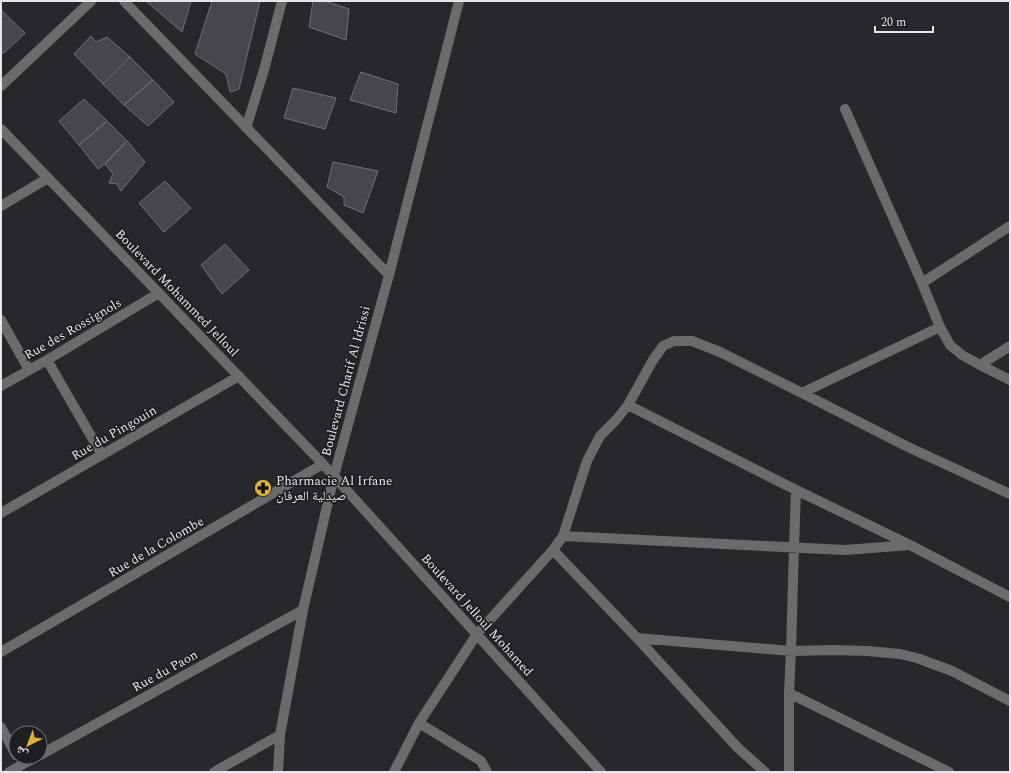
<svg xmlns="http://www.w3.org/2000/svg" width="1011" height="773" font-family="Spectral,'Noto Naskh Arabic',serif">
	<style>
		.building { fill: #45474b; stroke: #6e7074 }
		.lines { fill: none; stroke-linecap: round; stroke-linejoin: round }
		.minor { stroke: #6a6b6d; stroke-width: 10 }
		.labels { text-anchor: middle; dominant-baseline: central; stroke-width: 3.5; stroke-linejoin: round; paint-order: stroke }
		.street-label { font-size: 13px; fill: #e6e7ea; stroke: #1d1e22 }
		.poi-label { font-size: 13px; fill: #e6e7ea; stroke: #1d1e22; text-anchor: start }
	</style>
	<rect width="100%" height="100%" fill="#26282c"/>
	<path class="building" d="M146 1H191L182 32Z
		M212 1H260L239 89 230 92 226 74 195 54Z
		M313 1H325L349 9 346 40 309 27Z
		M1 10 25 33 4 53H1Z
		M91 36 96 42 107 37 130 57 103 84 74 54Z
		M130 57 153 80 124 105 103 84Z
		M361 72 398 84 396 113 350 100Z
		M153 80 174 102 148 126 124 105Z
		M293 88 336 98 325 129 284 118Z
		M84 99 107 121 79 145 59 121Z
		M107 121 127 141 105 164 98 169 79 145Z
		M127 141 145 162 121 191 117 184 109 183 113 174 105 164Z
		M333 162 378 171 363 213 344 205V197L327 187Z
		M165 181 191 208 164 232 139 203Z
		M225 244 249 270 222 294 201 265Z"/>
	<g class="lines">
		<path class="minor" d="M124 1 389 275
			M1 86 91 1
			M845 109 922 283 940 327 950 345 962 355 980 365 1010 380
			M246 128 264 70 282 1
			M1 129 323 464 601 772
			M1 206 48 178
			M922 283 1010 226
			M1 320 29 370
			M47 360 102 455
			M980 365 1010 346
			M1 386 47 360 159 293
			M802 393 940 327
			M628 405 796 490 910 545 1010 597
			M1 513 239 376
			M563 536 845 550 910 545
			M553 550 637 638 738 748 765 772
			M637 638 791 651 833 650 868 651 900 654 917 658 952 671 1010 701
			M1 652 323 464
			M789 693 949 772
			M419 723 481 761 487 772
			M1 727 16 755
			M40 755 303 610
			M9 772 36 757
			M214 772 280 735
			M278 772 280 735 303 610 334 476 389 275 459 1
			M394 772 419 723 477 634 553 550 563 536 587 461 600 436 616 420 628 405 653 360 663 346 674 341H692L720 352 802 393 908 447 1010 494
			M789 772V693L791 651 794 547 796 490"/>
	</g>
	<defs>
		<symbol id="pharmacy-disc" viewBox="-11 -11 22 22"><circle r="9.5" fill="#e0b034" stroke="#1d1e22"/><path d="M-2-6h4v4h4v4h-4v4h-4v-4h-4v-4h4Z" fill="#111"/></symbol>
	</defs>
	<g fill-rule="evenodd">
		<use href="#pharmacy-disc" x="253" y="478" width="20" height="20"/>
	</g>
	<g class="labels">
		<g class="street-label">
			<text transform="translate(177 293) rotate(46)">Boulevard Mohammed Jelloul</text>
			<text transform="translate(73 329) rotate(-30)">Rue des Rossignols</text>
			<text transform="translate(346 381) rotate(-75)">Boulevard Charif Al Idrissi</text>
			<text transform="translate(114 433) rotate(-30)">Rue du Pingouin</text>
			<text transform="translate(156 547) rotate(-30)">Rue de la Colombe</text>
			<text transform="translate(477 615) rotate(48)">Boulevard Jelloul Mohamed</text>
			<text transform="translate(165 671) rotate(-29)">Rue du Paon</text>
		</g>
		<g class="poi-label">
			<text x="276" y="481">Pharmacie Al Irfane<tspan x="276" dy="15">صيدلية العرفان</tspan></text>
		</g>
	</g>
	<rect width="1011" height="773" fill="none" stroke="#e6e7ea" stroke-width="4"/>
	<g transform="translate(28 745) rotate(222)"><circle r="19" fill="#1d1e22" stroke="#6d6e72"/>
	<path d="M0-3L7 15L0 10L-7 15Z" fill="#e0b034"/>
	<text y="-6" font-size="11" font-weight="bold" text-anchor="middle" fill="#e6e7ea">ش</text>
	</g>
	<path d="M875 26v6h58v-6" fill="none" stroke="#e6e7ea" stroke-width="2"/>
	<text x="881" y="26" font-size="12" fill="#e6e7ea" stroke="#1d1e22" stroke-width="3" paint-order="stroke">20 m</text>
</svg>
